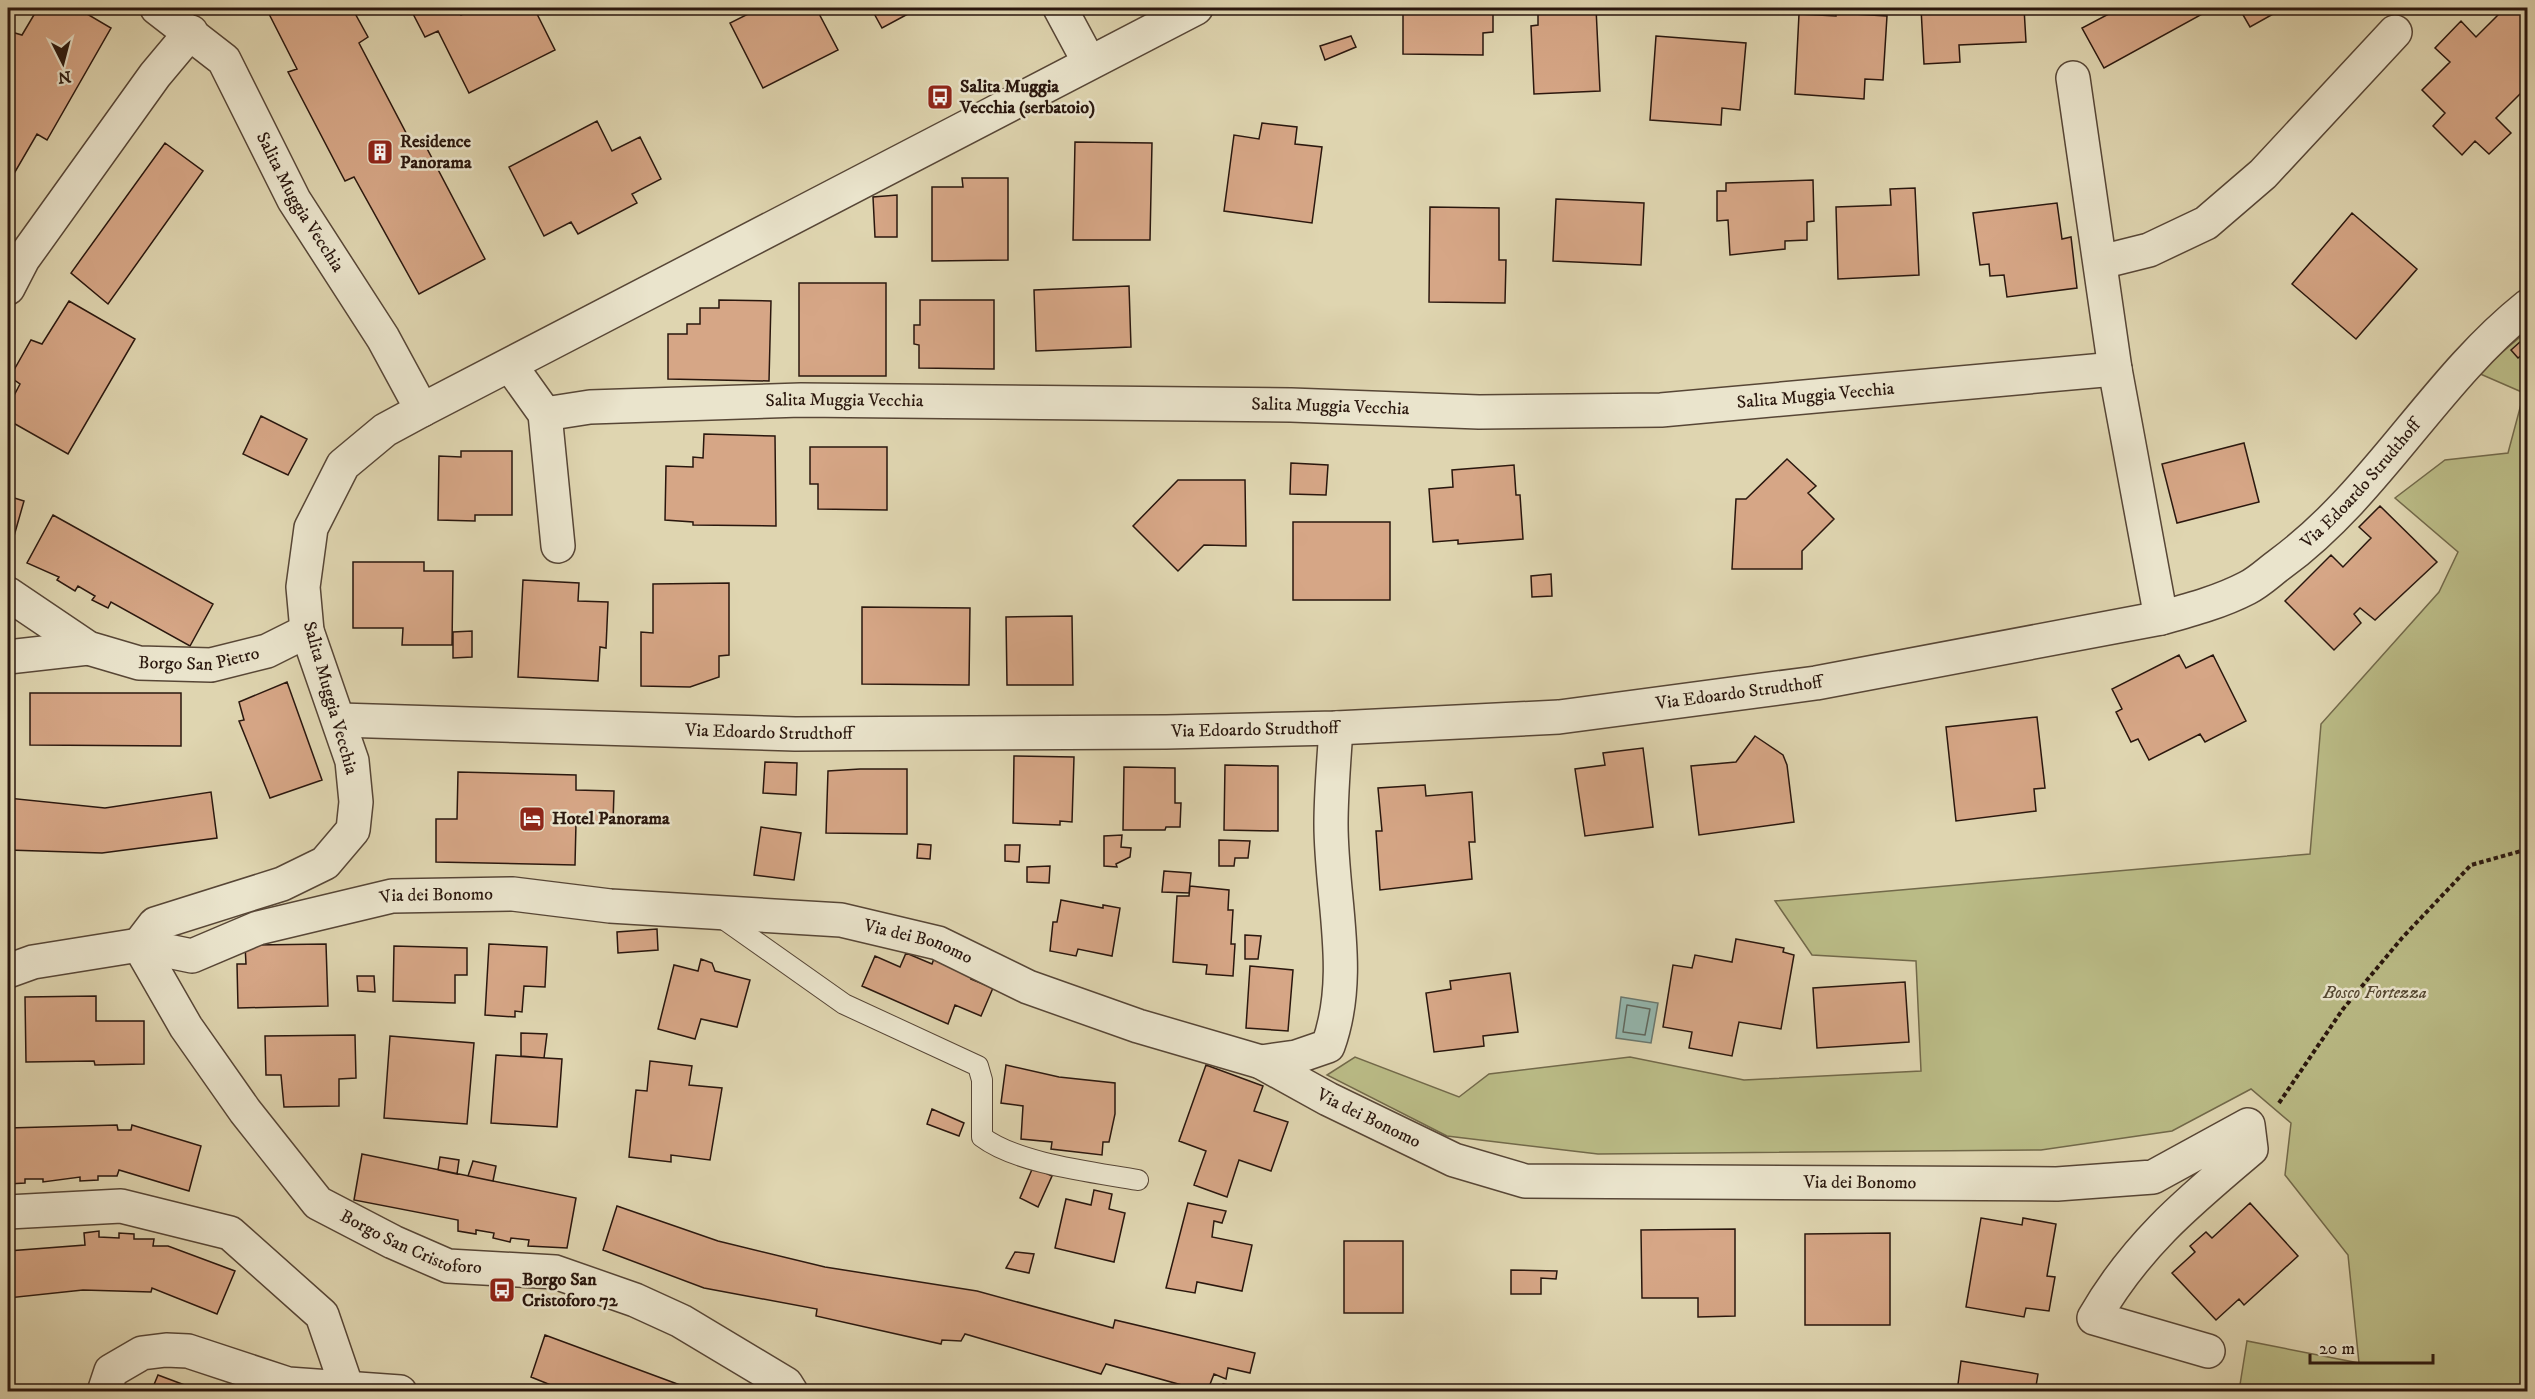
<svg xmlns="http://www.w3.org/2000/svg" width="2535" height="1399" font-family="'IM FELL DW Pica',serif">
	<style>
		.green { fill: #babb86; stroke: #72694a; stroke-width: 1.5 }
		.water { fill: #94b8b0; stroke: #6a786f; stroke-width: 1.5 }
		.lines { fill: none; stroke-linecap: round; stroke-linejoin: round }
		.shore { stroke: #5f685f; stroke-width: 1.5 }
		.building { fill: #d6a686; stroke: #2a170e; stroke-width: 1.5 }
		.lane-casing { stroke: #574636; stroke-width: 22 }
		.street-casing { stroke: #574636; stroke-width: 36 }
		.path { stroke: #2a170e; stroke-width: 4; stroke-dasharray: 4.5 3; stroke-linecap: butt }
		.lane { stroke: #eae4cc; stroke-width: 20 }
		.street { stroke: #eae4cc; stroke-width: 33 }
		.labels { text-anchor: middle; dominant-baseline: central; stroke-width: 5; stroke-linejoin: round; paint-order: stroke }
		.poi-label { font-size: 18px; font-weight: bold; fill: #2a170e; stroke: #eae4cc; text-anchor: start }
		.street-label { font-size: 18px; fill: #2a170e; stroke: #eae4cc }
		.park-label { font-size: 18px; font-style: italic; fill: #554832; stroke: #eae4cc }
	</style>
	<rect width="100%" height="100%" fill="#dfd5b0"/>
	<filter id="stains"><feTurbulence type="fractalNoise" baseFrequency=".00333" numOctaves="4"/><feColorMatrix values="0 0 0 0 .2 0 0 0 0 .09 0 0 0 0 .02 0 0 0 .5 -.17"/></filter>
	<radialGradient id="worn" r=".72"><stop offset=".6" stop-color="#630" stop-opacity="0"/><stop offset="1" stop-color="#630" stop-opacity=".3"/></radialGradient>
	<path class="green" d="M2527 331V1391H2239L2247 1341 2359 1363 2348 1255 2285 1175 2291 1123 2251 1089 2172 1131 2041 1150 1598 1154 1447 1136 1327 1075 1355 1057 1459 1097 1489 1074 1630 1057 1744 1080 1921 1071 1916 961 1812 955 1775 901 2310 854 2321 724 2439 592 2458 552 2395 498 2445 460 2508 453 2524 393 2478 373Z"/>
	<path class="water" d="M1621 997 1658 1003 1651 1043 1616 1038Z"/>
	<g class="lines">
		<path class="shore" d="M1627 1005 1650 1009 1645 1035 1623 1032Z"/>
	</g>
	<path class="building" d="M38 8H77L111 28 47 140 37 134 8 184V31L22 35Z
		M266 8H352L368 37 359 43 413 146 424 143 485 259 419 294 354 177 345 181 288 72 297 69Z
		M410 8H458L461 15 477 8H534L555 50 469 93 438 31 425 37Z
		M760 8H816L838 50 763 88 730 23Z
		M871 8H919L882 28Z
		M1403 8H1493V32L1483 33V55L1403 54Z
		M1538 8H1596L1600 91 1534 94 1531 26 1538 25Z
		M1921 8H2024L2026 42 1959 45 1960 62 1924 64Z
		M2120 8H2204L2206 12 2104 68 2082 28Z
		M2239 8H2284L2250 27Z
		M2505 8H2518L2528 16V86L2496 118 2511 133 2489 154 2475 141 2462 155 2433 126 2445 113 2422 90 2450 62 2435 48 2461 21 2476 37Z
		M1836 13 1887 16 1883 80 1865 79 1864 99 1795 94 1799 14 1836 16Z
		M1351 36 1356 47 1325 60 1320 46Z
		M1656 36 1746 43 1740 110 1722 108 1721 125 1650 120Z
		M597 121 612 151 640 137 661 179 632 194 637 203 578 234 571 222 544 236 509 167Z
		M1262 123 1297 127 1295 144 1322 147 1312 223 1224 211 1234 135 1259 139Z
		M1075 142 1152 143 1150 240H1073Z
		M165 143 203 171 108 304 71 273Z
		M962 178H1008V260L932 261V187H963Z
		M1813 180 1814 221 1807 222V240L1785 241V249L1730 255 1728 220 1717 221V191H1726V183Z
		M1915 188 1919 275 1838 279 1836 207 1891 205 1890 189Z
		M897 195V237H875L873 197Z
		M1556 199 1644 203 1641 265 1553 261Z
		M2057 203 2062 239 2071 237 2077 288 2007 297 2004 275 1990 276 1989 264 1980 265 1973 213Z
		M1430 207 1499 208V260H1506L1505 303 1429 302Z
		M2352 213 2417 269 2356 339 2292 284Z
		M799 283H886V376H799Z
		M1129 286 1131 347 1036 351 1034 290Z
		M719 300 771 301 769 381 668 379V334H687V324H700V308H719Z
		M920 300H994V369L919 368V345L914 344V325H920Z
		M69 301 135 339 68 454 8 420V407L20 384 10 377 31 340 42 344Z
		M2521 341 2528 350 2518 358 2511 350Z
		M261 416 307 439 288 475 243 454Z
		M704 434 775 436 776 526 693 525V522L665 520 666 466 693 467V457L703 458Z
		M2244 443 2259 502 2177 523 2162 464Z
		M810 447H887V510L818 509V484H810Z
		M461 451H512V515H475V521L438 520 439 456 461 457Z
		M1787 459 1816 486 1808 493 1834 519 1802 551V569H1732L1736 499H1746Z
		M1291 463 1328 465 1326 495 1290 494Z
		M1514 465 1516 495H1520L1523 539 1458 544V540L1433 542 1429 489 1453 487 1452 470Z
		M1178 480H1245L1246 546 1204 545 1178 571 1133 526Z
		M8 496 24 501 12 543 8 542Z
		M2380 506 2437 562 2375 620 2360 608 2354 614 2361 623 2334 650 2285 601 2331 555 2343 567 2371 538 2359 527Z
		M53 515 213 604 190 646 111 602 108 608 92 600 95 596 78 586 75 591 57 580 59 577 27 563Z
		M1293 522H1390V600H1293Z
		M353 562H424V571H453L452 645H402L403 628H353Z
		M1551 574 1552 596 1532 597 1531 576Z
		M523 580 579 583 578 601 608 602 606 648 600 647 598 681 518 677Z
		M729 583V655L719 656V677L690 687 641 686V632L653 633V584Z
		M862 607 970 608 969 685 862 684Z
		M1072 616 1073 685H1007L1006 617Z
		M472 631V657L453 658V632Z
		M2179 655 2186 668 2213 655 2246 721 2205 742 2200 734 2149 760 2138 739 2131 742 2116 712 2122 709 2112 689Z
		M287 682 322 780 270 798 239 721 244 720 239 702Z
		M30 693H181V746L30 745Z
		M2037 717 2045 788 2034 789 2036 811 1956 821 1946 727Z
		M1755 736 1783 755 1787 765 1794 822 1699 835 1691 766 1736 762Z
		M1643 748 1653 827 1585 836 1575 769 1605 765 1603 753Z
		M1014 756 1074 757 1072 822 1060 821V825L1013 823Z
		M765 762 797 763 796 795 763 793Z
		M1225 765 1278 766V831L1224 830Z
		M1124 767 1175 768V803H1181L1180 827H1166L1165 830H1123Z
		M860 769H907V834L826 833 828 771Z
		M458 772 576 775V790L614 791 613 823H576L575 865 436 862V819H457Z
		M1425 785 1426 796 1472 792 1475 842H1469L1472 879 1380 890 1376 831H1382L1378 788Z
		M211 792 217 838 102 853 8 850V798L105 808Z
		M761 827 801 833 794 880 754 875Z
		M1122 835 1121 847 1131 848 1130 857 1116 864 1117 867 1104 866V836Z
		M1219 840 1250 841 1248 858H1235L1234 866H1219Z
		M918 844 931 845 930 859 917 858Z
		M1005 845H1020L1019 862 1005 861Z
		M1050 866 1049 883 1027 882V867Z
		M1164 871 1191 873 1189 893 1162 892Z
		M1190 886 1229 890 1228 910H1233L1231 944H1235L1233 976 1206 974 1207 965 1173 962 1177 896H1189Z
		M1061 900 1103 908V905L1120 908 1112 956 1078 949 1076 956 1050 951 1053 922H1057Z
		M657 929 658 950 618 953 617 932Z
		M1245 935 1261 936 1258 959H1245Z
		M1736 939 1784 948 1783 952 1794 955 1781 1029 1739 1022 1732 1056 1689 1048 1692 1032 1663 1027 1673 965 1692 968 1695 955 1732 962Z
		M326 944 328 1006 238 1008 237 964H246L245 945Z
		M489 944 547 947 545 987 524 986 522 1012 515 1011V1017L485 1015Z
		M394 946 467 948V975H455V1003L393 1001Z
		M906 953 932 964 935 956 974 973 971 979 993 988 981 1016 955 1005 948 1024 862 986 875 956 900 967Z
		M701 959 712 963 715 971 750 980 737 1027 701 1019 695 1039 658 1029 674 965 698 971Z
		M1250 966 1293 970 1288 1031 1246 1028Z
		M1510 973 1518 1032 1483 1036 1484 1046 1434 1052 1426 993 1451 989 1450 981Z
		M357 976H374L375 992 358 991Z
		M1905 982 1909 1042 1817 1048 1813 988Z
		M96 996V1021H144V1064L95 1065 94 1061 26 1062 25 997Z
		M521 1033 547 1034 544 1058 521 1056Z
		M355 1035 356 1078 339 1079V1106L284 1107 281 1075H266L265 1036Z
		M390 1036 474 1043 467 1124 384 1118Z
		M496 1055 562 1059 557 1127 491 1123Z
		M650 1061 692 1066 689 1085 722 1088 710 1160 671 1155V1162L629 1157 636 1090 647 1091Z
		M1006 1065 1059 1077 1115 1083V1114L1109 1142H1103L1102 1155 1051 1149 1052 1142 1021 1139 1023 1106 1001 1103Z
		M1206 1065 1263 1086 1254 1111 1288 1122 1271 1171 1239 1160 1227 1197 1194 1185 1206 1151 1179 1141Z
		M932 1109 964 1123 959 1136 927 1124Z
		M117 1125 118 1130H131L132 1125 201 1146 189 1191 119 1170 117 1176H98V1180L80 1181V1177L43 1182V1179H25V1183L8 1184V1128Z
		M362 1154 576 1198 567 1248 528 1246 529 1240 511 1238 510 1242 493 1238 494 1233 476 1230V1234L458 1231V1220L354 1200Z
		M440 1157 459 1160 457 1174 438 1170Z
		M473 1161 496 1166 493 1181 468 1176Z
		M1033 1167 1052 1176 1038 1207 1020 1198Z
		M1094 1190 1112 1194 1109 1209 1125 1213 1114 1262 1055 1248 1066 1199 1091 1205Z
		M1188 1203 1226 1211 1222 1223 1214 1221 1212 1237 1252 1245 1242 1291 1197 1282 1195 1293 1166 1288Z
		M2250 1203 2298 1256 2244 1305 2239 1299 2216 1320 2172 1273 2195 1252 2190 1246 2206 1232 2212 1238Z
		M617 1206 718 1241 825 1267 977 1291 1113 1328 1115 1320 1255 1353 1250 1373 1228 1368 1226 1379 1214 1374 1207 1392 1106 1364 1101 1374 965 1334 961 1341 942 1340 941 1344 816 1316 817 1309 704 1288 603 1250Z
		M1981 1218 2022 1225 2023 1218 2056 1224 2047 1276 2055 1277 2049 1311 2026 1308 2024 1317 1966 1307Z
		M1735 1229V1316L1698 1317V1298H1642L1641 1230Z
		M99 1231V1237L119 1238V1233L134 1234V1239H154L153 1246H168L235 1271 217 1314 152 1288 151 1292 83 1290 8 1298V1251L85 1245 84 1233Z
		M1890 1233V1325H1805V1234Z
		M1344 1241H1403V1313H1344Z
		M1015 1252 1034 1254 1029 1273 1006 1268Z
		M1511 1270 1557 1271 1556 1279 1541 1278V1294H1511Z
		M545 1335 699 1392H568L531 1377Z
		M1961 1361 2038 1374 2035 1392H1957Z
		M158 1375 190 1387 203 1392H151Z
		M1223 1384 1245 1388 1244 1392H1221Z"/>
	<g class="lines">
		<defs>
			<path id="lane" d="M718 915 844 1004 978 1066 982 1080V1137C1018 1164 1093 1172 1138 1180"/>
			<g id="street">
				<path id="s1" d="M157 8 224 60 294 200 383 338 422 410"/>
				<path d="M1060 8 1089 62"/>
				<path d="M2073 78 2115 369 2161 618"/>
				<path d="M2101 262 2149 250 2206 223 2263 174 2395 32"/>
				<path d="M8 288 23 259 155 75 191 32"/>
				<path d="M510 365 545 414 558 546"/>
				<path id="s2" d="M545 414 590 407 801 400 1291 405 1479 412 1661 410 2115 369"/>
				<path id="s3" d="M8 594 88 648 139 663 211 665 267 651 307 631"/>
				<path d="M8 657 88 648"/>
				<path id="s4" d="M340 720 795 734 1166 732 1336 728 1559 717 1816 683 2161 618C2190 610 2220 602 2247 588 2259 582 2269 572 2280 564 2377 493 2434 381 2528 306"/>
				<path d="M139 945 155 924 282 884 325 863 353 830 356 802 352 761 307 631 303 587 311 528 343 465 385 430 422 410 1196 8"/>
				<path id="s5" d="M139 945 186 1027 245 1111 318 1203 393 1242 448 1266 555 1272 635 1300 681 1321 786 1384 791 1392"/>
				<path id="s6" d="M8 971 33 962 139 945 192 956 258 928 392 896 513 894 610 906 841 920 938 943 1028 987 1138 1026 1261 1062 1328 1099 1454 1160 1525 1181 2057 1184 2153 1177 2248 1125 2251 1149C2187 1203 2136 1245 2094 1318L2208 1351"/>
				<path d="M1261 1062 1296 1057 1328 1046C1354 974 1331 899 1331 824 1331 792 1334 760 1336 728"/>
				<path d="M8 1212 121 1206 230 1233 322 1315 347 1388"/>
				<path d="M104 1392 111 1371 142 1353 166 1350 188 1351 288 1384 400 1392"/>
			</g>
		</defs>
		<use href="#lane" class="lane-casing"/>
		<use href="#street" class="street-casing"/>
		<path class="path" d="M2279 1103 2343 1009 2402 938 2471 865 2521 851 2528 853"/>
		<use href="#lane" class="lane"/>
		<use href="#street" class="street"/>
	</g>
	<defs>
		<symbol id="bus-square" viewBox="-11 -11 22 22"><rect x="-9" y="-9" width="18" height="18" rx="4" fill="#8f2418" stroke="#eae4cc"/><path d="M-5-6H5V4H4V6H2V4H-2V6H-4V4H-5ZM-3.5-4V0h7V-4ZM-3.5 1.2v1.5H-2V1.2ZM2 1.2v1.5H3.5V1.2Z" fill="#fff"/></symbol>
		<symbol id="building-square" viewBox="-11 -11 22 22"><rect x="-9" y="-9" width="18" height="18" rx="4" fill="#8f2418" stroke="#eae4cc"/><path d="M-4-6H4V6H1V3H-1V6H-4ZM-2.5-4.3h1.7v1.8h-1.7ZM.8-4.3h1.7v1.8H.8ZM-2.5-1h1.7V.8h-1.7ZM.8-1h1.7V.8H.8Z" fill="#fff"/></symbol>
		<symbol id="hotel-square" viewBox="-11 -11 22 22"><rect x="-9" y="-9" width="18" height="18" rx="4" fill="#8f2418" stroke="#eae4cc"/><path d="M-6-4.5h1.5V1H6V5H4.5V3h-9V5H-6ZM-4 0a1.8 1.8 0 1 1 3.6 0ZM.5 0V-2.5h3Q6-2.5 6 0Z" fill="#fff"/></symbol>
	</defs>
	<g fill-rule="evenodd">
		<use href="#bus-square" x="925" y="82" width="30" height="30"/>
		<use href="#building-square" x="365" y="137" width="30" height="30"/>
		<use href="#hotel-square" x="517" y="804" width="30" height="30"/>
		<use href="#bus-square" x="487" y="1275" width="30" height="30"/>
	</g>
	<g class="labels">
		<g class="poi-label">
			<text x="960" y="87">Salita Muggia<tspan x="960" dy="21">Vecchia (serbatoio)</tspan></text>
			<text x="400" y="142">Residence<tspan x="400" dy="21">Panorama</tspan></text>
			<text x="552" y="819">Hotel Panorama</text>
			<text x="522" y="1280">Borgo San<tspan x="522" dy="21">Cristoforo 72</tspan></text>
		</g>
		<g class="street-label">
			<text stroke="none"><textPath href="#s1" startOffset="246">Salita Muggia Vecchia</textPath></text>
			<text stroke="none"><textPath href="#s2" startOffset="1272">Salita Muggia Vecchia</textPath></text>
			<text stroke="none"><textPath href="#s2" startOffset="300">Salita Muggia Vecchia</textPath></text>
			<text stroke="none"><textPath href="#s2" startOffset="786">Salita Muggia Vecchia</textPath></text>
			<text stroke="none"><textPath href="#s4" startOffset="2076">Via Edoardo Strudthoff</textPath></text>
			<text stroke="none"><textPath href="#s3" startOffset="210">Borgo San Pietro</textPath></text>
			<text stroke="none"><textPath href="#s4" startOffset="1401">Via Edoardo Strudthoff</textPath></text>
			<text transform="translate(330 698) rotate(74)">Salita Muggia Vecchia</text>
			<text stroke="none"><textPath href="#s4" startOffset="915">Via Edoardo Strudthoff</textPath></text>
			<text stroke="none"><textPath href="#s4" startOffset="429">Via Edoardo Strudthoff</textPath></text>
			<text stroke="none"><textPath href="#s6" startOffset="442">Via dei Bonomo</textPath></text>
			<text stroke="none"><textPath href="#s6" startOffset="928">Via dei Bonomo</textPath></text>
			<text stroke="none"><textPath href="#s6" startOffset="1414">Via dei Bonomo</textPath></text>
			<text stroke="none"><textPath href="#s6" startOffset="1918">Via dei Bonomo</textPath></text>
			<text stroke="none"><textPath href="#s5" startOffset="417">Borgo San Cristoforo</textPath></text>
		</g>
		<g class="park-label">
			<text x="2375" y="993">Bosco Fortezza</text>
		</g>
	</g>
	<rect width="2535" height="1399" fill="none" stroke="#dfd5b0" stroke-width="30"/>
	<rect x="9" y="9" width="2517" height="1381" fill="none" stroke="#2a170e" stroke-width="3"/>
	<rect x="15" y="15" width="2505" height="1369" fill="none" stroke="#2a170e" stroke-width="1.5"/>
	<g transform="translate(63 63) rotate(174)" stroke="#eae4cc" stroke-width="4.5" paint-order="stroke">
	<path d="M0-4.5L10 22L0 15L-10 22Z" fill="#2a170e"/>
	<text y="-9" font-size="16" font-weight="bold" text-anchor="middle" fill="#2a170e">N</text>
	</g>
	<path d="M2310 1354v9h123v-9" fill="none" stroke="#2a170e" stroke-width="3"/>
	<text x="2319" y="1354" font-size="18" fill="#2a170e" stroke="#eae4cc" stroke-width="4.5" paint-order="stroke">20 m</text>
	<rect width="100%" height="100%" filter="url(#stains)"/>
	<rect width="100%" height="100%" fill="url(#worn)"/>
</svg>
